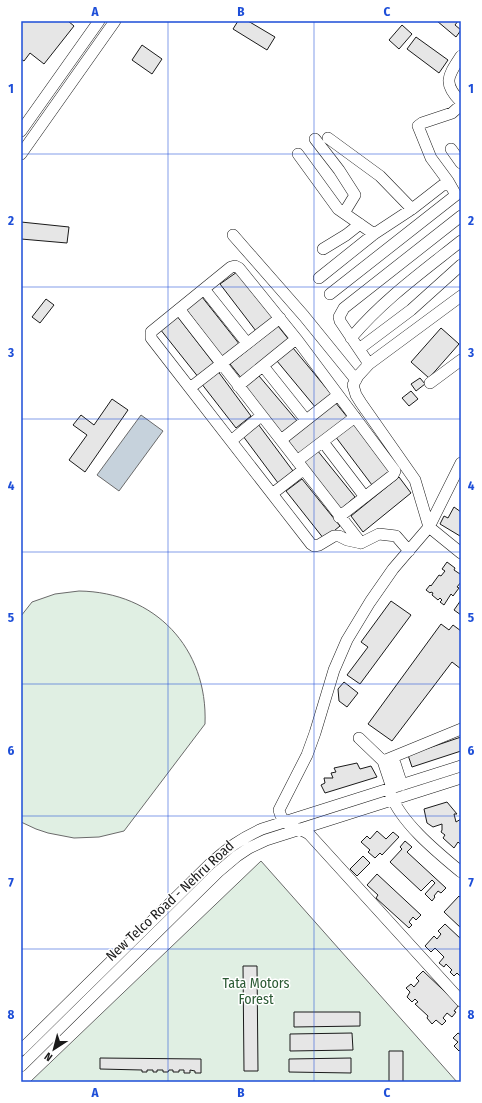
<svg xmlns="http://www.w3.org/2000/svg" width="482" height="1103" font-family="'Fira Sans Condensed',sans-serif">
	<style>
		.green { fill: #e0efe3; stroke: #6a6a6a }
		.water { fill: #c6d2dc; stroke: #6a6a6a }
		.building { fill: #e6e6e6; stroke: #1a1a1a }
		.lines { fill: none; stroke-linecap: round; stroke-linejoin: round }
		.minor-casing { stroke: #1a1a1a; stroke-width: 12 }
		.minor { stroke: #fff; stroke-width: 11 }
		.grid { fill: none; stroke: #1d4ed8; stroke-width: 1; stroke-opacity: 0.55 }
		.labels { text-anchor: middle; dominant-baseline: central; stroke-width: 3; stroke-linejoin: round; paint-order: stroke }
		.street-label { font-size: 14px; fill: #1a1a1a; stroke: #fff }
		.park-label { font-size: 14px; fill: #2b5a34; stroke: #fff }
		.neatline { fill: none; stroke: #1d4ed8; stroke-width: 1.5 }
		.grid-label { font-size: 13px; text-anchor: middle; font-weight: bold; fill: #1d4ed8 }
	</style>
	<rect width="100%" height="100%" fill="#fff"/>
	<path class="green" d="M79 591C155 592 208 648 205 724L124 831 99 837 74 838 48 833 36 829 21 822V616L32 602 55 594Z
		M261 861 457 1082H30Z"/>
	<path class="water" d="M141 415 163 431 119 491 97 475Z"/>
	<path class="building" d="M21 21H68L74 26 44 64 30 53 24 61 21 59Z
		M238 21H248L275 37 267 50 233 29Z
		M437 21H458L455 25 461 30 456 37Z
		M402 25 412 34 399 49 389 40Z
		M416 37 448 60 439 73 407 49Z
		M142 45 162 59 152 74 132 60Z
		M21 222 69 227 67 243 21 239Z
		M237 272 273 318 256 331 220 284Z
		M202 297 240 345 223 358 186 309Z
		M46 299 54 305 40 323 32 317Z
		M177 316 215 365 199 378 160 329Z
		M278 326 290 341 242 379 230 364Z
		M441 328 459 344 429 378 411 362Z
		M293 348 332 395 316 408 277 361Z
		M217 370 251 416 236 428 201 383Z
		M259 376 298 422 283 435 243 388Z
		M420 378 425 384 416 391 411 384Z
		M411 391 418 399 409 406 402 398Z
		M112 399 128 410 85 472 69 460 87 435 73 425 81 415 94 425Z
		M335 402 348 418 299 455 287 439Z
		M353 423 390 471 372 485 335 436Z
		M258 424 293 471 278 483 243 436Z
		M317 450 355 497 340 510 301 462Z
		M399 477 411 493 363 532 351 516Z
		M302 479 340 526 324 539 286 491Z
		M454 507 461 512V534L460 536 440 524 444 516 448 518Z
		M447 562 455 568 454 570 460 574 461 573V582L457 587 459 588 453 596 451 594 444 605 440 602 442 600 440 598 438 600 432 595 433 593 431 592 430 593 426 590 430 585 431 586 439 575 441 576 445 571 442 569Z
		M461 600V615L454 610Z
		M391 601 411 615 360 684 347 675 368 647 361 642Z
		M441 624 449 630 453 625 461 631V669L452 662 392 741 368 724Z
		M344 682 358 693 347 707 339 701 338 689Z
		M461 737V751L412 767 408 755Z
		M357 763 360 769 371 766 377 777 325 793 321 785 325 783 324 778H333L331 773 336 772 334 768Z
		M447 802 457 814H454L456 822 461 819V845L458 842 454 848 443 838 445 835 441 832 442 830V824L433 827 427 823 424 809Z
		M377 831 386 839 393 832 399 837 382 855 380 853 375 858 368 852 370 850 361 842 367 836 370 839Z
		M405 841 412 847 407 852 446 888 441 893 438 891 434 896 435 897 432 901 425 894 435 883 432 880 421 891 390 862 402 849 400 847Z
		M363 856 370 863 357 876 350 869Z
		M377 874 421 915 416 920 413 917 409 922 412 925 409 928 376 898 378 895 367 885Z
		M459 896 461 898V928L444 912Z
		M445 924 461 939V977L457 973 454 976 450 972 452 970 446 964 444 967 439 963 444 957 435 948 431 952 425 946 434 936 437 939 441 934 438 931Z
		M243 966H257L258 1071H244Z
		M423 971 459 1005 454 1011 456 1012 452 1017 447 1013 443 1018 446 1021 442 1025 436 1020 432 1024 427 1018 428 1016 415 1004 418 1002 415 999 412 1002 407 997 410 992 406 988 411 984 414 987 419 981 416 978Z
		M294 1012H360V1026L294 1027Z
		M352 1033 353 1050 290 1051V1034Z
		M458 1033 461 1035V1049L459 1051 454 1046 458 1042 453 1038Z
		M389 1051H403V1082H389Z
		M100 1058 201 1059V1073H195V1071L190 1070V1073H184V1070H179V1072H173V1070H169L168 1072H163V1070H157V1072H153V1070H147V1072H142V1070L100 1069Z
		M351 1058V1073L289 1072V1059Z"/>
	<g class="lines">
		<defs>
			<path id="minor" d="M461 56C448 76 442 83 461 102
				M21 131 99 21
				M328 138 380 176 412 209
				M315 139 339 170 355 195 344 213
				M451 149 461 163
				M21 154 115 21
				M298 154 338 209 374 234
				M233 235 304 316 356 380
				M323 249 346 235 360 224
				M319 278 374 234 412 209 448 181
				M204 289 247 343
				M330 294 456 195 448 181 431 158 418 126 422 123 452 113 461 105
				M461 296 369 364 358 376 353 385 356 395 361 403 415 480 429 527 461 553
				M179 309 361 543 379 534 396 536 409 551
				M351 338C383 300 422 272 461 241
				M359 349 411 310 461 265
				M369 364 340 321 339 317 344 308 461 216
				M263 366 306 420
				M430 383 461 360
				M238 386 296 339
				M190 388 280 318
				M281 440 338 395
				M231 441 261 416
				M323 442 365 497
				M297 461 355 417
				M461 463 429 527 393 569 370 602 347 640 334 670 315 733 307 755 279 810C283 828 297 826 309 834L461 1001
				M272 494 303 470
				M339 517 393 475 395 471 298 341 239 268 235 266 231 267 151 332V338L311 544 314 546 319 545 334 536H339L347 540 361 543
				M359 738 383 761 392 788
				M393 757 402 785
				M383 761 461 729
				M390 793C401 823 437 852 461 872
				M21 1050 210 864C228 848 240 839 262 829L461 766
				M21 1066 218 872 237 856 249 848 266 840 461 778"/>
		</defs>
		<use href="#minor" class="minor-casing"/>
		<use href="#minor" class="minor"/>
	</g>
	<path class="grid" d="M168 21V1082M314 21V1082M21 154H461M21 287H461M21 419H461M21 552H461M21 684H461M21 816H461M21 949H461"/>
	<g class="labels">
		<g class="street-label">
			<text transform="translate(170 901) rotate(-43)">New Telco Road - Nehru Road</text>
		</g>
		<g class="park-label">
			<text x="256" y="983">Tata Motors<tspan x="256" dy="16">Forest</tspan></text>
		</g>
	</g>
	<rect width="482" height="1103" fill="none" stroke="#ffffff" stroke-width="44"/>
	<g transform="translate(54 1049) rotate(216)" stroke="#ffffff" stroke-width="3" paint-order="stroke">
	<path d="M0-3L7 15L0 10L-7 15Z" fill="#1a1a1a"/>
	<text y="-6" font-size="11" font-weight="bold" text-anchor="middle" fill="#1a1a1a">N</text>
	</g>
	<rect x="22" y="22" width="438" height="1059" class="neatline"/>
	<g class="grid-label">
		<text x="95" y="16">A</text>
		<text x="241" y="16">B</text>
		<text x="387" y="16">C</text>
		<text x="11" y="93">1</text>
		<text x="471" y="93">1</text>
		<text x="11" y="225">2</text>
		<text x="471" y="225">2</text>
		<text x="11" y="357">3</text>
		<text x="471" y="357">3</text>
		<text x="11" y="490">4</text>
		<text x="471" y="490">4</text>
		<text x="11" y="622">5</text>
		<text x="471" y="622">5</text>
		<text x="11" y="755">6</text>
		<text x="471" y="755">6</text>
		<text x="11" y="887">7</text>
		<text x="471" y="887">7</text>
		<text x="11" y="1019">8</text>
		<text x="471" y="1019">8</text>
		<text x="95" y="1097">A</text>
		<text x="241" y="1097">B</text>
		<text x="387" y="1097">C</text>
	</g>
</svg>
